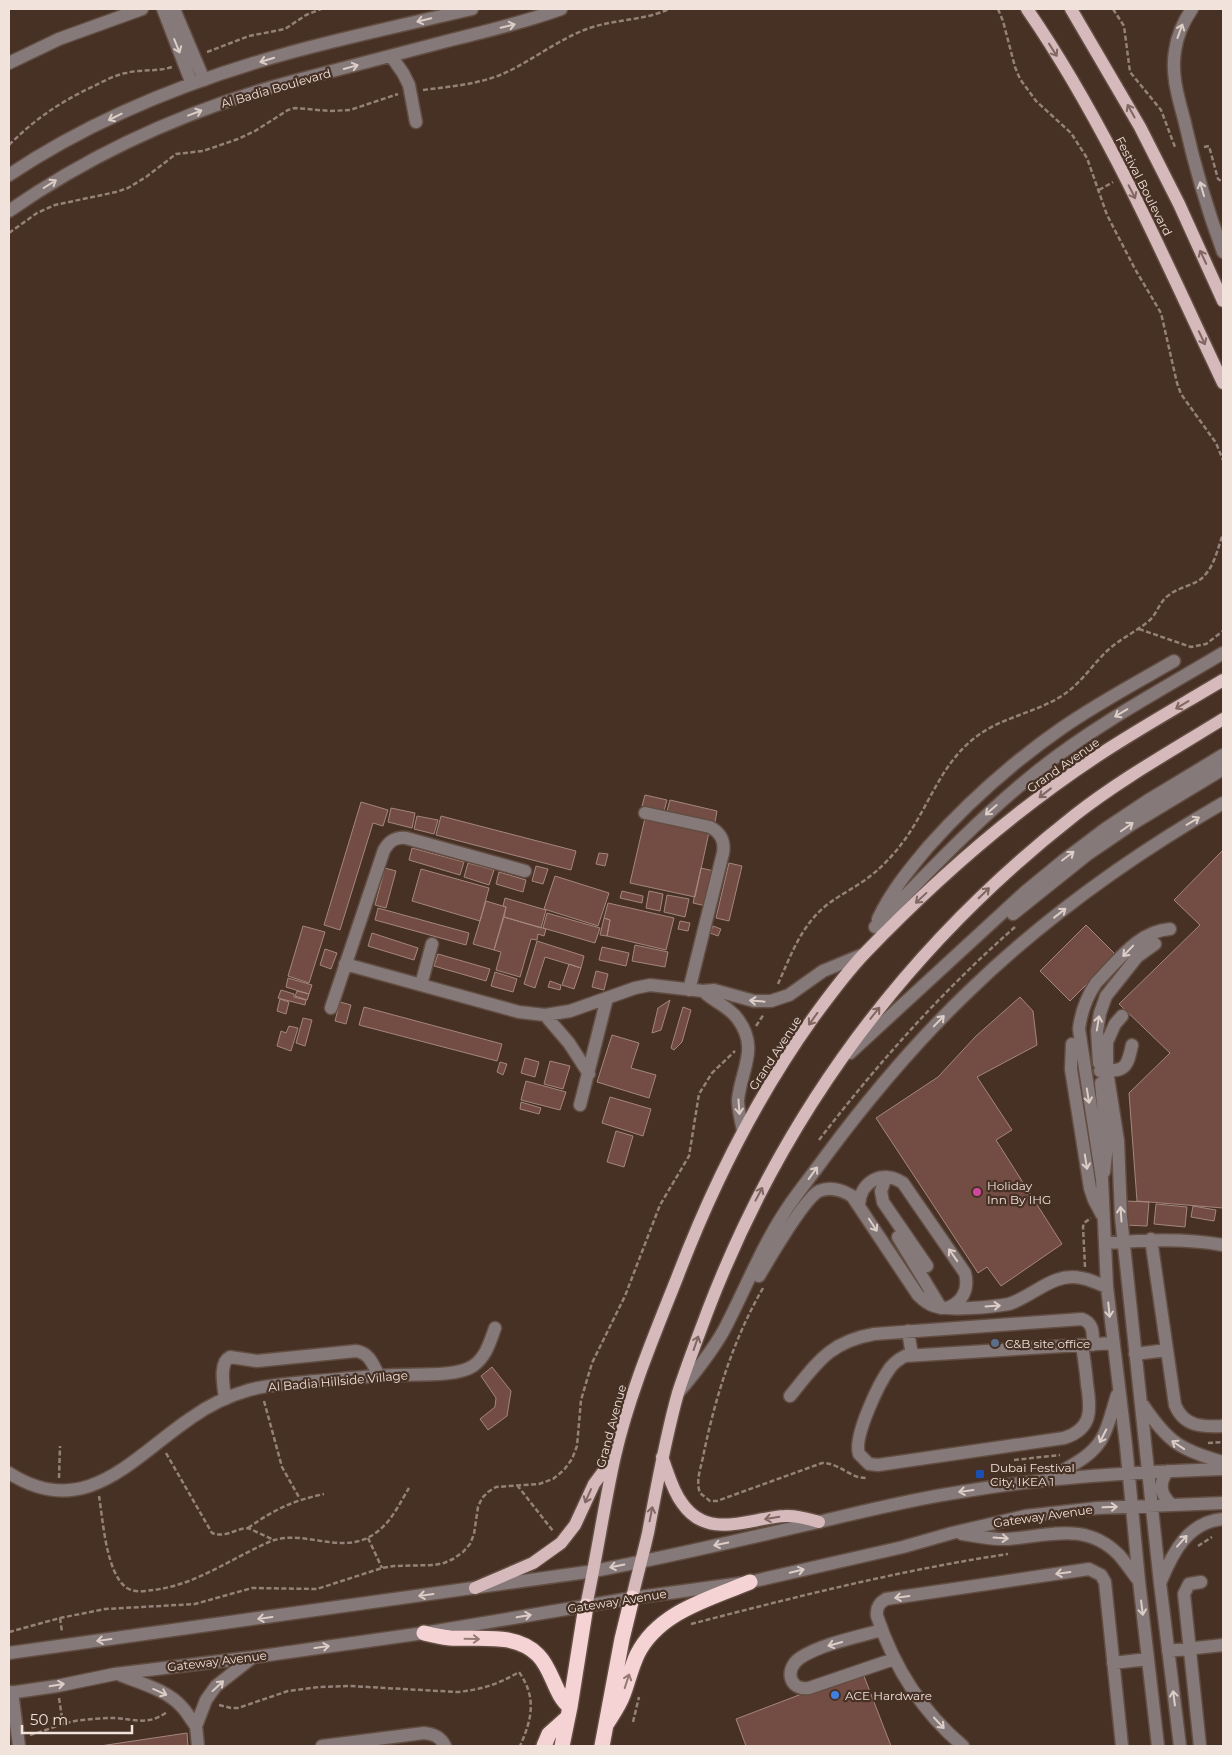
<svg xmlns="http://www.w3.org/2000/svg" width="1232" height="1755" font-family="Montserrat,sans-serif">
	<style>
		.building { fill: #734d43; stroke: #a4867e }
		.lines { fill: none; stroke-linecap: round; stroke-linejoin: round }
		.minor-casing { stroke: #624d42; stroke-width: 15 }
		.major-casing { stroke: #624d42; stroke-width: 15 }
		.highway-casing { stroke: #624d42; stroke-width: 18 }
		.path { stroke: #948177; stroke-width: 2.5; stroke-dasharray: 5 2.5; stroke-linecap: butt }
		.minor { stroke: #867979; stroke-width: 12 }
		.major { stroke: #d6b9bb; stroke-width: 12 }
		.highway { stroke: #f5d3d5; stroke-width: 15 }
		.oneway { stroke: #dccdc7 }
		.oneway2 { stroke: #806761 }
		.oneway3 { stroke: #957a74 }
		.hotel-dot { fill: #d1479c; stroke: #473125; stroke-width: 2 }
		.service-dot { fill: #5c6f8a; stroke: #473125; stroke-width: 2 }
		.transit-dot { fill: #1a4fb4; stroke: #473125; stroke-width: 2 }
		.shop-dot { fill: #3f7fe0; stroke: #473125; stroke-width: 2 }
		.labels { text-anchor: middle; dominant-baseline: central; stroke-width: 4.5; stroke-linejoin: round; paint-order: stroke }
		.street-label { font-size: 12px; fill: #f1e2db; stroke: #473125 }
		.poi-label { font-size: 12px; fill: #f1e2db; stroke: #473125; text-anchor: start }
	</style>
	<rect width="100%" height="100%" fill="#473125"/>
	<path class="building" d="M645 795 667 800 664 811 642 806Z
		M670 800 717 811 715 822 667 811Z
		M361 802 388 810 383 826 373 823 340 930 324 925Z
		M391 808 415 813 412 828 388 822Z
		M417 816 438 820 434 834 414 829Z
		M441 816 576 851 571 870 436 835Z
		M645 818 709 832 695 897 630 883Z
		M412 848 464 862 460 875 409 860Z
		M1223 850V1208L1137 1201 1129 1093 1170 1053 1119 1004 1200 925 1174 900Z
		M599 853 608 854 605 866 596 864Z
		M468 863 494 870 489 885 464 877Z
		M729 863 742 866 729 921 716 918Z
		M536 866 548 869 543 884 532 881Z
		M385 868 396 871 386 908 375 905Z
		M701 868 714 871 706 906 693 903Z
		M421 869 489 888 480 921 412 901Z
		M499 872 526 880 523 892 496 884Z
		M555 876 609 893 598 926 544 909Z
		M622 891 643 896 642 903 620 898Z
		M649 891 663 894 660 911 646 908Z
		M667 895 689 899 685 917 664 912Z
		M505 898 546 910 541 928 504 917 506 907 503 906Z
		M486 901 506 907 494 950 473 944Z
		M608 903 674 918 666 950 607 936 610 920 604 918Z
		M378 908 469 933 466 945 375 920Z
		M547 913 600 928 595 943 543 928Z
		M504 917 546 929 544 936 538 934 537 940 531 939 520 977 496 970 501 952 494 950Z
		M604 918 610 920 607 936 600 935Z
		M680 921 690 923 688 931 678 929Z
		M1086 925 1116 955 1070 1001 1040 971Z
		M303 926 325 932 309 983 288 976Z
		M713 926 721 929 718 936 710 933Z
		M372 933 418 948 414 960 368 946Z
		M537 941 584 956 581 968 545 957 535 988 524 984Z
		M635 945 668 952 665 967 632 961Z
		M602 947 629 953 626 966 599 960Z
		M325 949 337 953 331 969 320 965Z
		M438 954 490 969 486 981 434 966Z
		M569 964 581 968 574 989 562 985Z
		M596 971 608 974 604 990 592 987Z
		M495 972 517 979 513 992 491 986Z
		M288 978 312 985 309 994 286 987Z
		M550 981 561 985 560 990 548 987Z
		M281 990 294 994V997L306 1000 305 1005 278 998Z
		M297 991 309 994 307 1000 295 996Z
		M1020 997 1033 1011 1037 1045 977 1077 1012 1130 996 1140 1062 1244 1001 1286 987 1267 978 1273 876 1118 938 1077 976 1036Z
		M280 999 289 1002 286 1014 277 1011Z
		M670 1000 661 1030 652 1033 658 1008Z
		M340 1002 351 1005 346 1024 335 1021Z
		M364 1007 502 1044 497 1061 359 1025Z
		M683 1007 691 1010 682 1042 674 1050 671 1048Z
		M303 1018 312 1020 305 1046 296 1043Z
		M289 1026 298 1028 291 1051 277 1046 281 1031 286 1033Z
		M612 1035 639 1043 631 1068 656 1075 649 1098 597 1082Z
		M525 1058 539 1062 535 1077 521 1073Z
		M550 1061 570 1066 563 1089 544 1084Z
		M500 1062 507 1064 503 1075 497 1072Z
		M526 1081 566 1092 560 1110 521 1100Z
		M610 1097 651 1109 643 1136 602 1123Z
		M521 1102 541 1108 539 1114 520 1109Z
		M616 1131 633 1136 624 1167 607 1162Z
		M1125 1201 1149 1202 1147 1226 1124 1225Z
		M1156 1204 1187 1207 1185 1227 1154 1224Z
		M1193 1206 1216 1210 1214 1221 1191 1217Z
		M492 1367 511 1391 507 1416 488 1430 480 1419 495 1407 496 1398 481 1376Z
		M862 1671 891 1746H746L736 1719Z
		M187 1733 188 1746H100Z"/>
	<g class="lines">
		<defs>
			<path id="minor" d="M163 9 192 84
				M174 9 204 80
				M1192 9C1183 22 1177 36 1175 51 1171 74 1178 97 1184 119 1194 164 1207 209 1223 252
				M391 56 403 73 409 85 416 122
				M9 63 59 39 142 9
				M9 175C94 118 193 79 292 52 351 36 412 23 472 9
				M9 211C94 152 190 109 290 82 344 68 398 54 451 40 488 31 525 22 561 9
				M645 813 710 827C721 833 725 841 723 853L689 990
				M1013 914 1088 854 1132 824 1223 769
				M878 919C891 891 909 870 928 847 968 802 1013 762 1062 728 1098 703 1136 683 1174 661
				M875 927C928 872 980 817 1040 769 1097 724 1161 690 1223 653
				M345 964 519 1012 545 1015 570 1011 635 988 650 985 703 991 714 990 754 1001H771L789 995 823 971 864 954
				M421 985 432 944
				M703 991C714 1002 728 1006 737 1018 760 1048 741 1069 738 1100 738 1110 741 1120 743 1131
				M331 1008 384 850C389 841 395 837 406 838L525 871
				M545 1015 569 1043 589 1074
				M1122 1016 1115 1024 1107 1042V1071L1118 1141 1121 1217 1160 1583 1180 1746
				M1072 1044 1071 1069 1090 1188 1094 1200 1102 1215
				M850 1053 1025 892 1064 860 1105 829 1147 801 1223 755
				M1099 1063 1097 1031 1100 1013 1106 996 1137 957 1155 944
				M1100 1071C1125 1071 1127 1069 1132 1045
				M1101 1083 1107 1146 1104 1172
				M580 1105 607 998
				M886 1177 881 1191 883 1202 927 1266
				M859 1204C861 1181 883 1169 903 1183L965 1273C969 1289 963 1302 947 1308
				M898 1237 941 1308
				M1151 1239 1175 1405C1184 1427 1203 1427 1223 1426
				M1105 1243C1145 1240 1184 1238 1223 1245
				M759 1276C769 1259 805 1198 819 1191 831 1186 842 1190 852 1196L918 1295C923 1300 928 1304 934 1306 949 1311 993 1307 1009 1304 1034 1296 1053 1272 1081 1278 1090 1279 1098 1284 1107 1287
				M908 1331 912 1355
				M1082 1345C1084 1358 1086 1371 1087 1384 1091 1409 1093 1429 1064 1438L878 1465 869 1464 859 1454C853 1437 879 1383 890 1368 894 1363 899 1359 905 1356L1113 1343
				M1135 1354 1167 1350
				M678 1393C695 1373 711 1353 724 1330 745 1290 761 1248 786 1210 798 1192 812 1175 825 1157 868 1099 915 1043 967 993 1043 919 1131 856 1223 803
				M790 1396C817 1363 829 1342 874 1334L1082 1319C1094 1323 1093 1334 1093 1345
				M225 1399C224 1387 218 1363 230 1357L257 1361 356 1351C370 1353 373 1365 379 1376
				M1143 1405C1168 1442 1180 1450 1223 1462
				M1168 1471C1158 1483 1160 1495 1172 1505
				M9 1473C85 1522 133 1457 191 1418 209 1405 228 1396 249 1390 271 1384 293 1383 316 1381 342 1379 369 1376 395 1375 415 1374 457 1377 473 1366 486 1357 490 1342 495 1328
				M1050 1478C1068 1467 1090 1458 1101 1440 1109 1427 1112 1410 1117 1395
				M962 1534C977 1536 993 1540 1008 1539 1049 1536 1086 1521 1119 1555 1126 1563 1132 1572 1138 1580
				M1161 1581C1173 1552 1188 1522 1223 1519
				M882 1630C857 1637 821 1644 800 1658 784 1669 789 1691 809 1688L894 1659
				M1168 1651 1223 1645
				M9 1653 594 1571C663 1558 732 1542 801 1526 854 1514 906 1500 960 1492 1047 1477 1135 1472 1223 1469
				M1113 1663 1148 1659
				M118 1674C139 1683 166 1689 182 1707 187 1712 191 1720 196 1726
				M12 1692 19 1746
				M9 1693 57 1686 115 1674 254 1657 424 1633 632 1598 750 1582 903 1547 952 1533 1025 1516 1097 1508 1223 1503
				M198 1746 196 1726 206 1700 216 1686 253 1657
				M322 1746 424 1733C434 1734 441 1737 445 1746
				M963 1746C921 1711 894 1667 877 1616 876 1608 879 1603 886 1599L1089 1569 1101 1575 1105 1582 1122 1746
				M1158 1746 1139 1581 1126 1445 1107 1287 1102 1179 1079 1029C1081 1012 1086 998 1096 983 1117 962 1138 931 1170 929
				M1200 1746 1184 1594 1189 1584 1201 1582"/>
			<path id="major" d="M1027 9C1107 125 1163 256 1223 383
				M1071 9 1140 127 1179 204 1223 301
				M662 1457C668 1472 672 1490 682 1503 708 1541 749 1518 785 1516 797 1515 808 1519 819 1522
				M475 1588 533 1563 561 1543 575 1525 594 1484 614 1457
				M632 1598C637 1576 643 1555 648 1533 657 1486 665 1439 678 1393 687 1365 698 1337 708 1310 784 1112 908 946 1075 815 1121 779 1173 750 1223 719
				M586 1606C597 1556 604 1505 615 1456 629 1395 654 1336 677 1278 712 1186 756 1098 813 1018 829 996 846 973 864 954 936 879 1016 809 1102 753 1142 727 1183 704 1223 680"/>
			<path id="highway" d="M424 1633C432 1635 441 1637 450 1638 479 1640 515 1632 538 1655 553 1670 554 1694 570 1707
				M606 1725C612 1715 619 1706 623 1695 628 1682 631 1668 637 1655 658 1612 709 1599 750 1582
				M544 1746 549 1734 568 1717
				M562 1746 570 1707 586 1606
				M602 1746 622 1639 632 1598"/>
		</defs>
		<use href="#minor" class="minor-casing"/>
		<use href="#major" class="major-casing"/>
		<use href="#highway" class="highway-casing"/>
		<path class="path" d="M998 9 1003 21 1015 67 1020 79 1036 101 1071 133 1087 158 1107 215 1135 269 1161 313 1177 383 1181 394 1216 443 1223 460
			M1113 9 1124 26 1130 72 1161 110 1175 147
			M207 52 249 36 285 29 306 15 321 9
			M423 90C454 86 485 84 513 69 538 56 560 39 587 29 614 19 643 21 669 9
			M9 145C35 119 60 102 94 86 104 81 115 75 126 73 141 69 157 72 172 67
			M1204 147 1209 146 1218 179 1223 182
			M1099 190 1113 182
			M9 233 37 213 55 205 116 192 128 188 146 177 176 154 203 151 238 139 255 131 288 110 295 108 330 111 350 110 398 94
			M1139 629 1191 647 1206 644 1223 631
			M778 984C790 957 800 929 822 909 833 899 847 892 859 884 875 874 889 860 900 846 927 812 938 768 972 740 998 718 1032 714 1060 697 1080 685 1091 666 1108 650 1121 638 1138 631 1151 619 1158 611 1160 601 1169 595 1180 586 1196 586 1205 575 1215 564 1218 547 1223 534
			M756 1026 764 1014
			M819 1140C878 1063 942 991 1015 927
			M1085 1267 1083 1227 1084 1223 1091 1218
			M763 1288C734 1338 716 1395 704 1452 702 1465 695 1480 700 1493L710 1501H717L822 1463C841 1463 850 1479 867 1478
			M264 1401 282 1467 300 1499
			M1208 1443 1223 1442
			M166 1453 212 1533C226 1538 234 1529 248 1528L274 1540
			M1014 1460 1060 1455
			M59 1478 60 1446
			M517 1485 553 1531
			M99 1496C103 1520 106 1574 127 1588 135 1593 145 1591 153 1590 196 1585 230 1559 269 1542 301 1528 337 1554 369 1537 389 1527 398 1506 409 1488
			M248 1528C275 1509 292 1501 324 1494
			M368 1538 382 1568
			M1198 1546 1212 1537
			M60 1618 62 1632
			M691 1624C795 1597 901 1570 1008 1554
			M9 1632 60 1618 105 1609 195 1604 252 1588 317 1589 382 1568 394 1566 434 1565 444 1563 453 1559 463 1552 470 1544 474 1534 478 1507 482 1498 488 1492 496 1487 539 1484 553 1479 564 1470 572 1459 577 1446 581 1400 592 1363 625 1296 660 1205 689 1156 699 1094 712 1073 735 1051
			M59 1698 63 1724
			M219 1705 231 1708H238L288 1691 319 1687 350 1686 457 1692C480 1690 499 1684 519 1672 537 1698 532 1719 520 1746
			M633 1722 639 1697
			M30 1735C45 1731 60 1724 75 1721 88 1719 102 1718 114 1718 135 1719 148 1726 167 1712"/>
		<use href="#minor" class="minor"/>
		<use href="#major" class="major"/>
		<use href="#highway" class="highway"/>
	</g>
	<defs><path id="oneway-shaft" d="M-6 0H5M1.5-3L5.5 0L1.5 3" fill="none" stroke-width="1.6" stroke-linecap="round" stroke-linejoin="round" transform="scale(1.25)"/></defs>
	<g class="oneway">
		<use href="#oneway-shaft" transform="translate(424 20) rotate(166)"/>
		<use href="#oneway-shaft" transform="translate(508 26) rotate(-14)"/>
		<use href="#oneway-shaft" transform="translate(1180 31) rotate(-70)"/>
		<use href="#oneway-shaft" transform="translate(177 46) rotate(68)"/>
		<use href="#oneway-shaft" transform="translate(267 60) rotate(163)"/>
		<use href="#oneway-shaft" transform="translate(351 67) rotate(-15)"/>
		<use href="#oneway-shaft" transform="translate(195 113) rotate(-21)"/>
		<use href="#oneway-shaft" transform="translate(115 117) rotate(154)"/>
		<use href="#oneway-shaft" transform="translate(50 184) rotate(-32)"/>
		<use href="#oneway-shaft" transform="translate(1202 189) rotate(-106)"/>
		<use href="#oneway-shaft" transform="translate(1121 713) rotate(149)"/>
		<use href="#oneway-shaft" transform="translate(991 810) rotate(139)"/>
		<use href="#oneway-shaft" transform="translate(1193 821) rotate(-31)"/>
		<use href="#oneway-shaft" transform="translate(1127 827) rotate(-35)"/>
		<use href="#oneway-shaft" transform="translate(1068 856) rotate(-37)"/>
		<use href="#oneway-shaft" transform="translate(1060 913) rotate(-38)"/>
		<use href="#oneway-shaft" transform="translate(1128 951) rotate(134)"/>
		<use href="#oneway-shaft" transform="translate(757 1001) rotate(-175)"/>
		<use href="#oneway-shaft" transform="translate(939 1021) rotate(-46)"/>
		<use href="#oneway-shaft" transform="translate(1098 1023) rotate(-81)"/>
		<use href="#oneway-shaft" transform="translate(1088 1096) rotate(81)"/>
		<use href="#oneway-shaft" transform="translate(739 1107) rotate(86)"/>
		<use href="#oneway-shaft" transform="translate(1086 1162) rotate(81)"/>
		<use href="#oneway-shaft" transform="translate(813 1173) rotate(-54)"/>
		<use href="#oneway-shaft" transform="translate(1121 1214) rotate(-94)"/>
		<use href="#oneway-shaft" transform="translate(873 1225) rotate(57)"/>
		<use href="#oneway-shaft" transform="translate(953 1255) rotate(-125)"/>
		<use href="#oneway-shaft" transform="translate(993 1306) rotate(-4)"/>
		<use href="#oneway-shaft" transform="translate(1109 1310) rotate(84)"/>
		<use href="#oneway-shaft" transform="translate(1103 1436) rotate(117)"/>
		<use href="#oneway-shaft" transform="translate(1178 1445) rotate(-146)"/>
		<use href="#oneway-shaft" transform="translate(966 1491) rotate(172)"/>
		<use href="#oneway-shaft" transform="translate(1110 1507) rotate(-2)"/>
		<use href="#oneway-shaft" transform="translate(1001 1538) rotate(4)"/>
		<use href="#oneway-shaft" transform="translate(1182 1541) rotate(-48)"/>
		<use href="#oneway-shaft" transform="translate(721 1544) rotate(168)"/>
		<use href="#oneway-shaft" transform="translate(617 1566) rotate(169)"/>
		<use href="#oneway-shaft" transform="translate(797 1571) rotate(-13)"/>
		<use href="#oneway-shaft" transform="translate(1063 1573) rotate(172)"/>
		<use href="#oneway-shaft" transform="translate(426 1595) rotate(172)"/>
		<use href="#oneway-shaft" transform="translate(902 1597) rotate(172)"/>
		<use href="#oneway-shaft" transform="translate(1142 1608) rotate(83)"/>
		<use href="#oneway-shaft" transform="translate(524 1616) rotate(-10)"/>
		<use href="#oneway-shaft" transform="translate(265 1618) rotate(172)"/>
		<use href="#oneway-shaft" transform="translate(104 1640) rotate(172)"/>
		<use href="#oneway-shaft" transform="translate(835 1644) rotate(164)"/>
		<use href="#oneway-shaft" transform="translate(322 1647) rotate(-8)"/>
		<use href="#oneway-shaft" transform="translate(57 1685) rotate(-10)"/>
		<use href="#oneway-shaft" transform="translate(218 1686) rotate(-43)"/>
		<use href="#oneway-shaft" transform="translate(160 1692) rotate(24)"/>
		<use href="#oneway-shaft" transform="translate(1174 1698) rotate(-97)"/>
		<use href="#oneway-shaft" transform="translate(939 1723) rotate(47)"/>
	</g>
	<g class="oneway2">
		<use href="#oneway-shaft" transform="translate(1053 50) rotate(58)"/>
		<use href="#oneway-shaft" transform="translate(1131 111) rotate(-119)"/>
		<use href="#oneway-shaft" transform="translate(1132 192) rotate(63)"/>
		<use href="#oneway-shaft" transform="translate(1203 257) rotate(-115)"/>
		<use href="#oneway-shaft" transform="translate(1202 338) rotate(65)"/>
		<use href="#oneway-shaft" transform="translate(1182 705) rotate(149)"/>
		<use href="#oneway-shaft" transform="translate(1045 793) rotate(142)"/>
		<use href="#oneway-shaft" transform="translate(984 893) rotate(-44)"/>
		<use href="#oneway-shaft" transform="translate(921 898) rotate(137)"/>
		<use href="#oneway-shaft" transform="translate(875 1013) rotate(-51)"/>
		<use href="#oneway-shaft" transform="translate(813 1019) rotate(126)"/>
		<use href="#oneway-shaft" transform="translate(759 1194) rotate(-62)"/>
		<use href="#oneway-shaft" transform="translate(696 1343) rotate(-71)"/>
		<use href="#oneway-shaft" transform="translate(588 1496) rotate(114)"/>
		<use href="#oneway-shaft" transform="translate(651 1514) rotate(-79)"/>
		<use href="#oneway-shaft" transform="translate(772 1518) rotate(170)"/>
	</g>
	<g class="oneway3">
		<use href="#oneway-shaft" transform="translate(472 1639) rotate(1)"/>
		<use href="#oneway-shaft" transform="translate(627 1681) rotate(-72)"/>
	</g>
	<circle class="hotel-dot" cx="977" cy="1192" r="5"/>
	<circle class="service-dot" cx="995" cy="1343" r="5"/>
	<rect class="transit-dot" x="975" y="1469" width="10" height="10" rx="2.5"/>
	<circle class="shop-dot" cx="835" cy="1695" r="5"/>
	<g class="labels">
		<g class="street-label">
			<text transform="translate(276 88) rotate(-16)">Al Badia Boulevard</text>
			<text transform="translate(1144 186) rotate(63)">Festival Boulevard</text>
			<text transform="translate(1063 765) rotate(-35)">Grand Avenue</text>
			<text transform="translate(775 1053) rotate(-57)">Grand Avenue</text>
			<text transform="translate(338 1381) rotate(-5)">Al Badia Hillside Village</text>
			<text transform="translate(611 1426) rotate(-75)">Grand Avenue</text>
			<text transform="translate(1043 1516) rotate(-8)">Gateway Avenue</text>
			<text transform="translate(617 1601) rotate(-9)">Gateway Avenue</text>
			<text transform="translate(217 1661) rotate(-7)">Gateway Avenue</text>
		</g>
		<g class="poi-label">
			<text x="987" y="1185">Holiday<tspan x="987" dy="14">Inn By IHG</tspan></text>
			<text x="1005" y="1343">C&amp;B site office</text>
			<text x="990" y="1467">Dubai Festival<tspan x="990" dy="14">City, IKEA 1</tspan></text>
			<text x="845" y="1695">ACE Hardware</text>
		</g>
	</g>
	<rect width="1232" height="1755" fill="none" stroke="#f1e2db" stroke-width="20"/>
	<path d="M22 1725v8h110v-8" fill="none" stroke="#f1e2db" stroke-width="2.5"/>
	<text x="30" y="1725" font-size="15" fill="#f1e2db" stroke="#473125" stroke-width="4" paint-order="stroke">50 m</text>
</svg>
